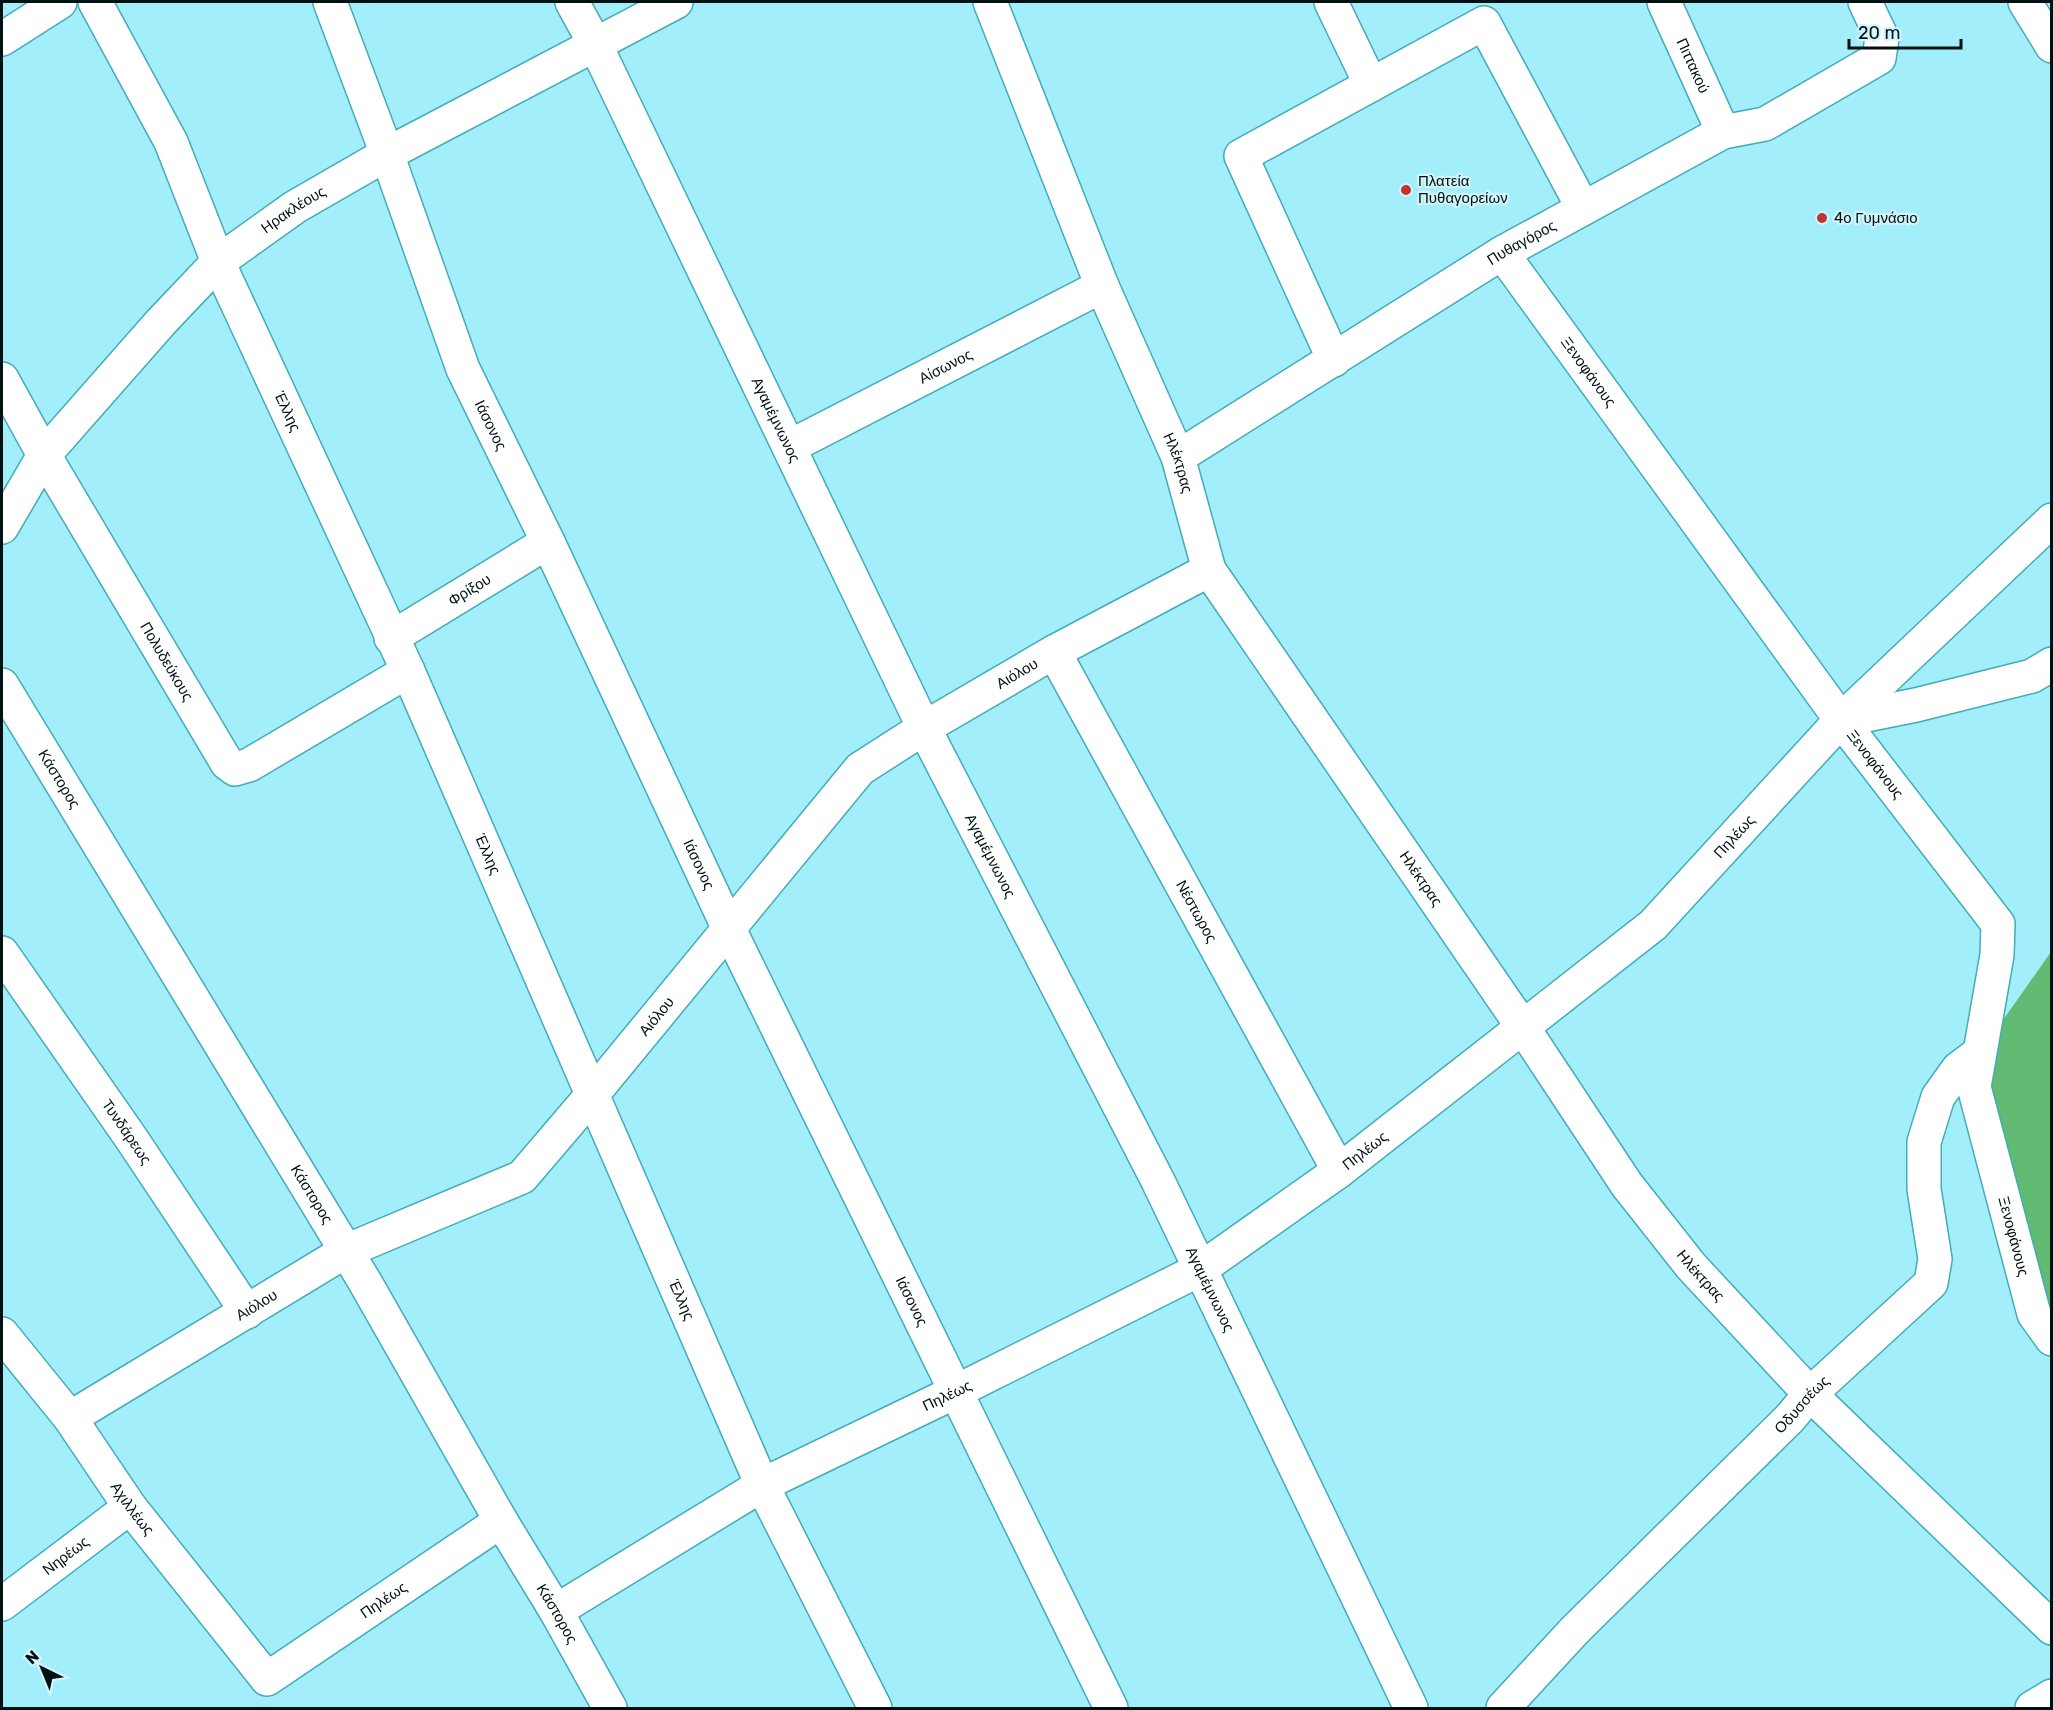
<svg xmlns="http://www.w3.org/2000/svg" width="2053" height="1710" font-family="Rubik,sans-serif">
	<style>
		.forest { fill: #62bb72 }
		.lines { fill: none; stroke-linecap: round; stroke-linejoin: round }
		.minor-casing { stroke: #43abba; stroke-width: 36 }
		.minor { stroke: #fff; stroke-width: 33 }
		.poi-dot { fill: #c1332b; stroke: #d1f5fb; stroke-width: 2 }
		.labels { text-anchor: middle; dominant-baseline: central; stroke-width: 4.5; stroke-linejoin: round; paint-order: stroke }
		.street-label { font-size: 15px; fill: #001114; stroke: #d1f5fb }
		.poi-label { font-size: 15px; fill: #001114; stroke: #d1f5fb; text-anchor: start }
	</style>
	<rect width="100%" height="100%" fill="#a2effb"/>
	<path class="forest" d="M2051 952V1316L1985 1086 1991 1037Z"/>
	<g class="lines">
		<defs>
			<g id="minor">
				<path id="s1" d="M95 2 171 142 218 262 408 671 762 1485 875 1708"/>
				<path id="s2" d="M330 2 387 154 463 369 548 542 729 929 1111 1708"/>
				<path id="s3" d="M572 2 595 44 924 728 1158 1181 1411 1708"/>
				<path id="s4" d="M990 2 1102 286 1178 457 1209 570 1522 1026 1627 1185 1691 1266 1810 1394 2052 1628"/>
				<path d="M1331 2 1371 85"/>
				<path id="s5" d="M1664 2 1723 132"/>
				<path d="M2025 2 2052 46"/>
				<path d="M2 39 60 2"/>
				<path id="s6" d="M1502 253 1841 720 1998 924 1997 955 1974 1087 2034 1314 2052 1339"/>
				<path d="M1334 360 1241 156 1484 23 1583 208"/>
				<path id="s7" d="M2 379 44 455 227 763 235 769 249 765 408 671"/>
				<path id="s8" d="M789 447 1102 286"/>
				<path id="s9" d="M1178 457 1502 253 1723 132 1765 124 1879 58 1882 38 1865 2"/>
				<path id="s10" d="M2 527 44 455 161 322 218 262 295 207 387 154 676 2"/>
				<path id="s11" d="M391 638 548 542"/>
				<path id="s12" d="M1054 652 1339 1171"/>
				<path id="s13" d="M2 685 365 1282 501 1521 556 1611 610 1708"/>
				<path d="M1841 720 1916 705 2032 676 2052 664"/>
				<path id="s14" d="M2 953 131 1138 247 1312"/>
				<path id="s15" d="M2 1334 70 1418 130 1507 267 1679 501 1521"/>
				<path id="s16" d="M70 1418 346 1251 522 1177 592 1095 860 769 924 728 1054 652 1209 570"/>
				<path id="s17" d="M2 1604 130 1507"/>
				<path id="s18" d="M556 1611 762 1485 957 1391 1199 1270 1339 1171 1653 925 1841 720 2052 520"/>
				<path id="s19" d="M1503 1708 1575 1630 1790 1418 1810 1394 1931 1283 1935 1259 1924 1189V1142L1938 1097 1958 1069 1978 1054"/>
				<path d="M2032 1708 2052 1696"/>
			</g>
		</defs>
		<use href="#minor" class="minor-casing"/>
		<use href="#minor" class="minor"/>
	</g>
	<g class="poi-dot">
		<circle cx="1406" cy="190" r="6"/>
		<circle cx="1822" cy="218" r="6"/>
	</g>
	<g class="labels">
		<g class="street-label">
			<text stroke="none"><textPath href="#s5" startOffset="70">Πιττακού</textPath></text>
			<text stroke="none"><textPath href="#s10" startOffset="435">Ηρακλέους</textPath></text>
			<text stroke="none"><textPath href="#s9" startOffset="405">Πυθαγόρος</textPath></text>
			<text stroke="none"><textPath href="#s8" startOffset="176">Αίσωνος</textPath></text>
			<text stroke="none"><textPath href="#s6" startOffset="147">Ξενοφάνους</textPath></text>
			<text stroke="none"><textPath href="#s1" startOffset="453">Έλλης</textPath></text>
			<text stroke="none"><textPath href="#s3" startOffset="465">Αγαμέμνωνος</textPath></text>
			<text stroke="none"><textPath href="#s2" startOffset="453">Ιάσονος</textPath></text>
			<text stroke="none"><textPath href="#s4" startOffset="498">Ηλέκτρας</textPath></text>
			<text stroke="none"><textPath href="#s11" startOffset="92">Φρίξου</textPath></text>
			<text stroke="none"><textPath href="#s7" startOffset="327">Πολυδεύκους</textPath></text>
			<text stroke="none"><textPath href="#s16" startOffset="1227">Αιόλου</textPath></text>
			<text stroke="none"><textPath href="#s6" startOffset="633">Ξενοφάνους</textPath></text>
			<text stroke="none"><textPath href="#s13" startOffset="110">Κάστορος</textPath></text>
			<text stroke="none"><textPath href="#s18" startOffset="1419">Πηλέως</textPath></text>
			<text stroke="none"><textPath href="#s1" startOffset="939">Έλλης</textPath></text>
			<text stroke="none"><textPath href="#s3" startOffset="951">Αγαμέμνωνος</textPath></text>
			<text stroke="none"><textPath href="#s2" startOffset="939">Ιάσονος</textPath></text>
			<text stroke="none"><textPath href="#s4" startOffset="984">Ηλέκτρας</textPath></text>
			<text stroke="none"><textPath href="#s12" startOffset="296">Νέστωρος</textPath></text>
			<text stroke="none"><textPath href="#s16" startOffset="723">Αιόλου</textPath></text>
			<text stroke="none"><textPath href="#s14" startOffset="218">Τυνδάρεως</textPath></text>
			<text stroke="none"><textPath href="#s18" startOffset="933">Πηλέως</textPath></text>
			<text stroke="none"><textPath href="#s13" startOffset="596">Κάστορος</textPath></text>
			<text stroke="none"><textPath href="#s6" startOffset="1154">Ξενοφάνους</textPath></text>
			<text stroke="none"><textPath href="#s4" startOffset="1470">Ηλέκτρας</textPath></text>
			<text stroke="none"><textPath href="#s3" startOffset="1437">Αγαμέμνωνος</textPath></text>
			<text stroke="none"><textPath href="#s1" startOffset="1425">Έλλης</textPath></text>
			<text stroke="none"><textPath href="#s2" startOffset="1425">Ιάσονος</textPath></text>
			<text stroke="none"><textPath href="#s16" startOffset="218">Αιόλου</textPath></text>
			<text stroke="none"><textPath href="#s18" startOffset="447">Πηλέως</textPath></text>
			<text stroke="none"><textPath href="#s19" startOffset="426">Οδυσσέως</textPath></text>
			<text stroke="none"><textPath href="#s15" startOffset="218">Αχιλλέως</textPath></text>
			<text stroke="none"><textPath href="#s17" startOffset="80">Νηρέως</textPath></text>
			<text stroke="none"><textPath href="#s15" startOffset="576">Πηλέως</textPath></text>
			<text stroke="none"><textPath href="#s13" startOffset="1082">Κάστορος</textPath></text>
		</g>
		<g class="poi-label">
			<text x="1418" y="181">Πλατεία<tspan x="1418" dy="17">Πυθαγορείων</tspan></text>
			<text x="1834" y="218">4ο Γυμνάσιο</text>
		</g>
	</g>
	<rect width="2053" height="1710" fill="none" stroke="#001114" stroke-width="6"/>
	<g transform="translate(42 1668) rotate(317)" stroke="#d1f5fb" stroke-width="4.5" paint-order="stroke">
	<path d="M0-4.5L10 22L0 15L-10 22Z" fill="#001114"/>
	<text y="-9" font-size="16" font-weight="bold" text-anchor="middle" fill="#001114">N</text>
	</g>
	<path d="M1849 39v9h112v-9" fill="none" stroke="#001114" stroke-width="3"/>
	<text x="1858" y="39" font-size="18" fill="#001114" stroke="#d1f5fb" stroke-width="4.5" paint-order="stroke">20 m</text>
</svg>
